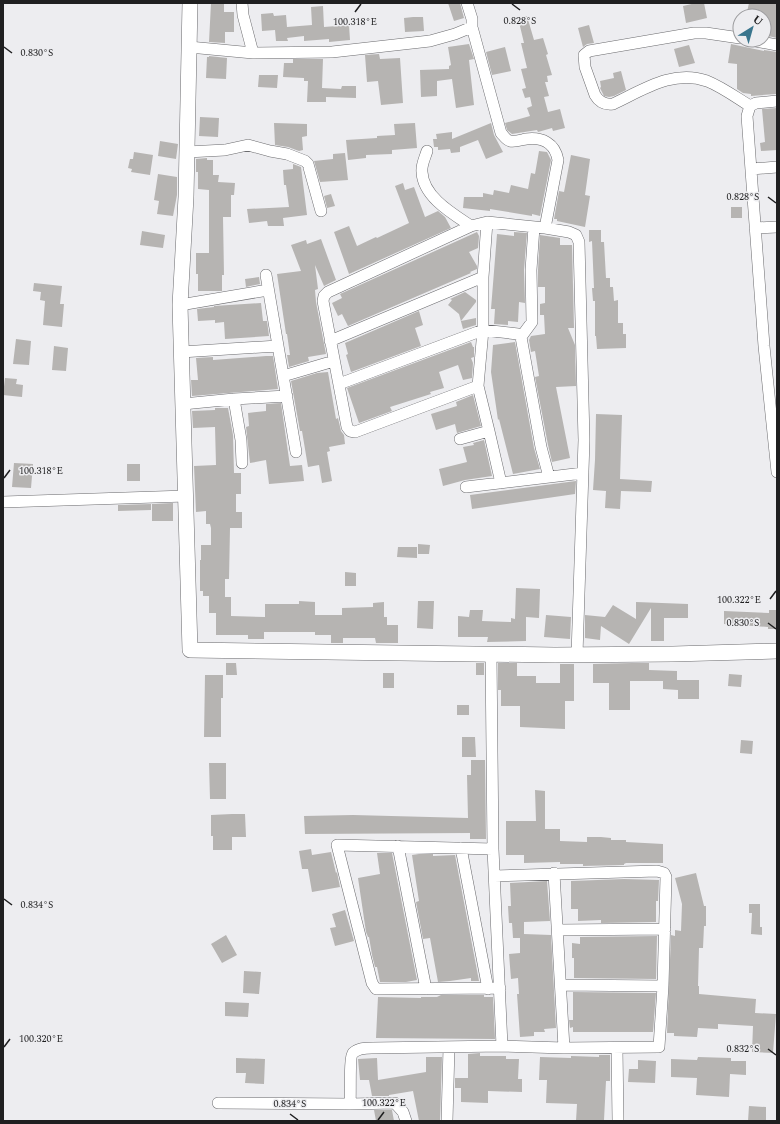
<svg xmlns="http://www.w3.org/2000/svg" width="780" height="1124" font-family="Spectral,serif">
	<style>
		.building { fill: #b6b4b2 }
		.lines { fill: none; stroke-linecap: round; stroke-linejoin: round }
		.street-casing { stroke: #6b6b6e; stroke-width: 12 }
		.secondary-casing { stroke: #6b6b6e; stroke-width: 16 }
		.street { stroke: #fff; stroke-width: 11 }
		.secondary { stroke: #fff; stroke-width: 15 }
		.ticks { fill: none; stroke: #1f1f20; stroke-width: 1.5 }
		.ticks-label { font-size: 10px; text-anchor: middle; fill: #1f1f20; stroke: #ededf0; stroke-width: 3; stroke-linejoin: round; paint-order: stroke }
	</style>
	<rect width="100%" height="100%" fill="#ededf0"/>
	<path class="building" d="M211 3H224V12H234V32H225V43L209 42Z
		M448 3H460L464 18 454 21Z
		M696 3H704L707 18 686 23 683 6Z
		M749 3H777V38L764 35V15L747 12Z
		M323 6 324 27 349 25 350 40 329 42V39L304 41V36L287 38 288 41H276L275 30 262 31 261 14 273 13 274 16 286 15 287 27 312 25 311 7Z
		M527 16 534 40 543 38 548 54 546 55 552 75 547 76 548 82H545L549 96 544 97 548 112 560 109 565 128 553 131 552 128 538 132 537 130 512 134 507 130 505 123 530 116 527 108 532 106 530 97 525 98 522 89 526 88 521 69 527 68 521 43H524L518 18Z
		M413 17H423L424 31 405 32 404 18Z
		M589 25 594 43 587 44 583 47 578 28Z
		M469 44 474 59 469 60 474 105 456 108 452 79 437 81V96L421 97 420 70 449 69V66L451 65 448 47Z
		M731 44 764 51V50L777 52 776 94 751 96V94L743 93 737 89V64L728 63Z
		M689 45 695 63 679 67 674 49Z
		M505 47 511 71 492 75 486 52Z
		M379 54 380 59 400 58 403 103 381 105 378 81 367 82 365 55Z
		M209 56 227 58 226 79 206 78 207 57H209Z
		M293 59H323L322 88 341 89 342 86H356V98L326 97V102H307L308 81H304V78L283 77 284 63H293Z
		M621 71 626 90 614 96 609 97 604 96 600 88 601 87 600 81 614 78 613 73Z
		M259 75H278L277 88 258 87Z
		M777 108V150L761 151 760 143 765 142 762 109Z
		M200 117 219 118 218 137 199 136Z
		M274 123 307 124V136L302 137 303 150 299 151 288 147 275 145Z
		M415 123 417 148 392 150V154L366 155V158L348 160 346 140 377 138V136L395 135 394 124Z
		M491 123 494 135 503 152 486 159 478 140 460 147V152L451 153 450 149 438 150V147H434L433 139H437L436 134 452 132V139Z
		M160 141 178 144 176 159 158 156Z
		M539 151 547 152 551 160 540 216 532 214V216L490 209V211L463 208 464 197H483V193L493 195 494 190 509 193 511 185 528 189 531 173 535 174Z
		M134 152 153 155 150 175 131 172 132 169 128 168 130 159H133Z
		M345 153 348 180 320 182 314 161 333 159V154Z
		M571 155 590 159 585 195 590 196 585 227 557 221V219H554L559 191 564 192Z
		M207 158V160H213V175H219L218 182 235 183 234 195H231V217H223L224 275H222V291H198V274H196V253H209V190L198 189V172H196V159Z
		M293 164 301 167 307 215 283 218 284 226H268L267 221 249 223 247 209 289 207 286 185H284L283 170 293 169Z
		M158 174 177 177V195L173 216 157 214 159 201 154 200Z
		M403 183 405 190 414 187 425 217 438 211 445 217 451 228 349 274 334 232 349 226 357 246 376 237 377 238 409 223 395 186Z
		M331 194 335 206 327 208 324 196Z
		M731 207H742V218H731Z
		M589 230H601V242H604L606 278H610V287H613L614 301 618 300V323H623V334H626V348L597 349 596 336H595V301H593L592 288H594L592 241 589 242Z
		M142 231 165 235 163 248 140 245Z
		M477 232 479 236 478 248 469 252 477 266V269L470 272 471 273 348 326 342 314 338 316 332 303 342 298 340 294Z
		M514 232 527 233 524 270 525 303 519 302 518 322 508 321V325L494 324 495 309H491L497 234 514 236Z
		M540 235 560 238V245H572L574 328H568L575 345 576 386 556 387 570 458 552 462 548 445 535 377 539 376 535 351 531 352 529 340 531 336 545 334 544 315H540V304L545 303V287H538V270Z
		M321 239 336 280 324 286 315 265 318 289 315 290 316 302 326 354 308 357 309 361 289 367 287 355H290L287 334H286L277 274 301 271 291 245 306 240 307 244Z
		M259 277 260 284 246 287 245 279Z
		M34 283 62 286 60 304H64L62 327 43 325 45 301 40 300 41 292 33 291Z
		M465 292 476 300V302L461 321 476 318V325L463 329 459 314 448 305 452 300 450 299Z
		M261 303 263 321H267L269 336 225 339 224 322 215 323V320L198 321 197 309 214 307V306Z
		M419 311 423 325 415 328 421 346 351 372 346 355 348 354 345 343Z
		M16 339 31 341 29 365 13 364Z
		M471 342 473 347H474V357L471 358 473 363 472 378 463 380 458 365 439 372 444 388 430 392 431 394 390 407 392 411 359 423 347 388Z
		M515 342 534 448 540 469 513 474 499 419 498 420 491 372 493 345Z
		M54 346 68 348 66 371 52 370Z
		M266 356H273L278 389 192 396 191 380H198L196 358 213 357V360Z
		M328 372 336 419 338 418 341 431 344 435 345 444 329 447 330 451 327 452 332 481 322 483 319 465 308 467 302 431H300L291 381 317 373Z
		M5 378 17 379 16 384 23 385 22 397 3 395Z
		M473 395 481 426 457 433 455 424 436 430 431 414 457 406 456 402Z
		M281 403 290 466 302 465 304 481 269 484 266 460 250 463 246 427 249 426 248 413 266 411V404Z
		M215 408H228L233 435 234 473H241V494H236V512H242V528H230L229 579H225V597H231V616L265 617V604H299V601L315 602V615H342V608L373 607V603L384 602V617H387V625H398V643H376L375 638H343V643H331V635H315V632H264V639H248V635H216V613H209V596H203V591H200V560H201V545H211V528L210 524H206V511L196 512 194 466 216 465 215 427 193 428 192 411 215 410Z
		M596 414 622 415 620 479 652 481 651 492 621 491 620 509 605 508 606 491 593 490 595 460Z
		M484 440 492 476 465 480 443 486 439 469 467 462 463 447 474 445 473 443Z
		M14 463 33 464 31 488 12 487Z
		M127 464H140V481H127Z
		M576 481 575 494 472 509 470 495Z
		M173 503V521H152V504Z
		M151 504V510L118 511V505Z
		M418 544 430 545 429 554H418Z
		M398 547H417V558L397 557Z
		M345 572 356 573V586H345Z
		M516 588 540 589 539 618 526 617V641L487 642 488 637H458V616L469 617 470 610H483L482 621 511 622V618L515 619Z
		M418 601H434L433 629 417 628Z
		M636 602 688 604V618H664V641H651V608L629 644 601 626 600 640 585 638V615L605 617 613 605 636 619Z
		M769 610H777V629H768V627L724 624V611L769 613Z
		M546 615 571 617 570 639 544 637Z
		M226 663H236L237 675H226Z
		M476 663H484V675H476Z
		M498 663H517V676H536V683H560V664H574V701H565V729L520 727V706H501V690H498Z
		M632 663H649V670L677 671V680H699V699H678V690L663 689V681H630V710H609V683H593V664Z
		M383 673H394V688H383Z
		M729 674 742 675 741 687 728 686Z
		M205 675H223V698H221V737H204Z
		M457 705H469V715H457Z
		M462 737H475L476 757H462Z
		M741 740 753 741 752 754 740 753Z
		M471 760H485L486 839H470V833L305 834 304 816 353 815 468 818 467 775H471Z
		M209 763H226V799H210Z
		M535 790 545 791V829H560V841L587 842V837H601L611 838V840H626V842L663 844V863H626L624 864V865L583 866V864H560V862L524 863V855H506V821H536Z
		M232 814H245L246 837H232V850H213V836H211V815Z
		M311 849 312 855 331 852 336 873 337 872 340 887 312 892 308 869H302L299 851Z
		M377 853H392L417 980 406 982H380L377 967H375L372 955 369 937H368L366 932 358 878 380 874Z
		M419 854H433V856L455 855 479 981H471V978L450 981 438 982 430 938 423 939 416 902 419 901 412 855Z
		M696 873 704 906H706V926H704L703 948H699L698 986H699V994L756 999 755 1013 776 1014 773 1053 752 1052 753 1026 718 1024V1029L698 1028 697 1037 674 1036V1033H667L671 935 675 936V930L681 931 682 904 675 878Z
		M624 879 659 880 658 901H656V922L601 923V920L578 921V909H571V881Z
		M547 881 550 921 524 922V934L551 935 556 1028 544 1029 545 1032H534V1036L520 1037 517 994H519L518 978 511 979 509 954 520 953V938H513L512 923H509L508 906H511L510 883Z
		M749 904H760V927H762V935L751 934 752 913H749Z
		M345 910 354 941 335 946 330 928 336 927 332 914Z
		M226 935 237 955 222 963 211 944Z
		M657 936 656 979 574 978V958H572V943L580 944V937Z
		M244 971 261 972 259 994 243 993Z
		M573 992 656 993 653 1032H573V1027L570 1028 569 1020H573Z
		M441 995H484V997H493L495 1039 376 1038 378 997 421 998V997H437Z
		M225 1002 249 1003 248 1017 225 1016Z
		M480 1053V1056H506V1059H519L518 1079H522V1092L488 1091V1103L461 1102V1088H455V1078H468V1054Z
		M599 1055H610V1081H606L604 1120 576 1121 577 1104 546 1103 547 1080H539L540 1057 571 1058V1056L599 1057Z
		M426 1057H442L440 1121H419L413 1091 389 1095V1096H372L369 1080H360L358 1059 377 1058 378 1080 426 1072Z
		M698 1057 731 1058V1061H746V1075L730 1074 729 1097 696 1095 697 1078 671 1077V1059L697 1060Z
		M236 1058 265 1059 264 1084 245 1083 246 1073H236Z
		M638 1060 656 1061 655 1083 628 1082 629 1069H638Z
		M749 1106 766 1107V1121H748Z
		M374 1110H392L394 1121H376Z"/>
	<g class="lines">
		<defs>
			<path id="street" d="M242 3 243 15 253 53
				M467 3 472 19V27L501 133C504 136 506 140 510 141 515 142 521 140 526 139 542 137 555 143 558 160L545 228
				M740 38 706 33H694L589 51 584 55 585 67 595 95C599 102 605 105 613 104 643 90 673 69 707 81 722 87 737 98 750 106
				M750 40 777 45
				M189 47 253 53 332 52 430 41 455 34 472 27
				M777 101 756 103 750 106 747 116 764 346 777 472
				M427 151C425 158 421 165 422 172 423 197 453 214 471 226
				M187 152 225 150 248 145 270 151 287 154 305 161 308 164 321 211
				M751 169 777 167
				M487 222 483 277V330L478 386 355 432 350 431 347 427 323 301 324 296 328 292 471 226 487 222 545 228 569 232 576 235 579 242 584 440 577 655
				M755 228 777 227
				M266 275 296 452
				M180 305 268 290
				M521 337 532 322 531 270 534 227
				M330 341 483 277
				M181 352 278 346
				M283 376 334 361
				M339 384 483 330 518 334 521 337 541 447 549 477
				M478 386 489 431 501 483
				M234 399 241 440 242 463
				M183 404 234 399 287 396
				M460 439 489 431
				M466 487 583 473
				M3 502 186 496
				M491 654 493 849 502 1046
				M398 846 426 989
				M461 848 488 989
				M493 849 337 845 372 983 376 989 500 988
				M554 873 564 1048
				M558 930 665 929
				M561 985 663 986
				M617 1048 618 1121
				M218 1103 350 1104C351 1095 349 1057 353 1053 358 1048 365 1048 372 1048L502 1046 564 1048 659 1047 663 986 666 877 664 873 657 871 495 876
				M350 1104 395 1103 403 1112 406 1121
				M447 1121 449 1047"/>
			<path id="secondary" d="M190 3 186 197 180 305 190 650 555 655 673 654 777 651"/>
		</defs>
		<use href="#street" class="street-casing"/>
		<use href="#secondary" class="secondary-casing"/>
		<use href="#street" class="street"/>
		<use href="#secondary" class="secondary"/>
	</g>
	<path class="ticks" d="M512 4 520 10M355 12 361 4M4 47 12 53M768 197 776 203M4 478 10 470M770 599 776 591M768 623 776 629M4 899 12 905M4 1047 10 1039M768 1049 776 1055M290 1114 298 1120M378 1120 384 1112"/>
	<g class="ticks-label">
		<text x="520" y="24">0.828°S</text>
		<text x="355" y="25">100.318°E</text>
		<text x="37" y="56">0.830°S</text>
		<text x="743" y="200">0.828°S</text>
		<text x="41" y="474">100.318°E</text>
		<text x="739" y="603">100.322°E</text>
		<text x="743" y="626">0.830°S</text>
		<text x="37" y="908">0.834°S</text>
		<text x="41" y="1042">100.320°E</text>
		<text x="743" y="1052">0.832°S</text>
		<text x="384" y="1106">100.322°E</text>
		<text x="290" y="1107">0.834°S</text>
	</g>
	<rect width="780" height="1124" fill="none" stroke="#1f1f20" stroke-width="8"/>
	<g transform="translate(752 28) rotate(37)"><circle r="19" fill="#ededf0" stroke="#9b9b9d"/>
	<path d="M0-3L7 15L0 10L-7 15Z" fill="#39758d"/>
	<text y="-6" font-size="11" font-weight="bold" text-anchor="middle" fill="#1f1f20">U</text>
	</g>
</svg>
